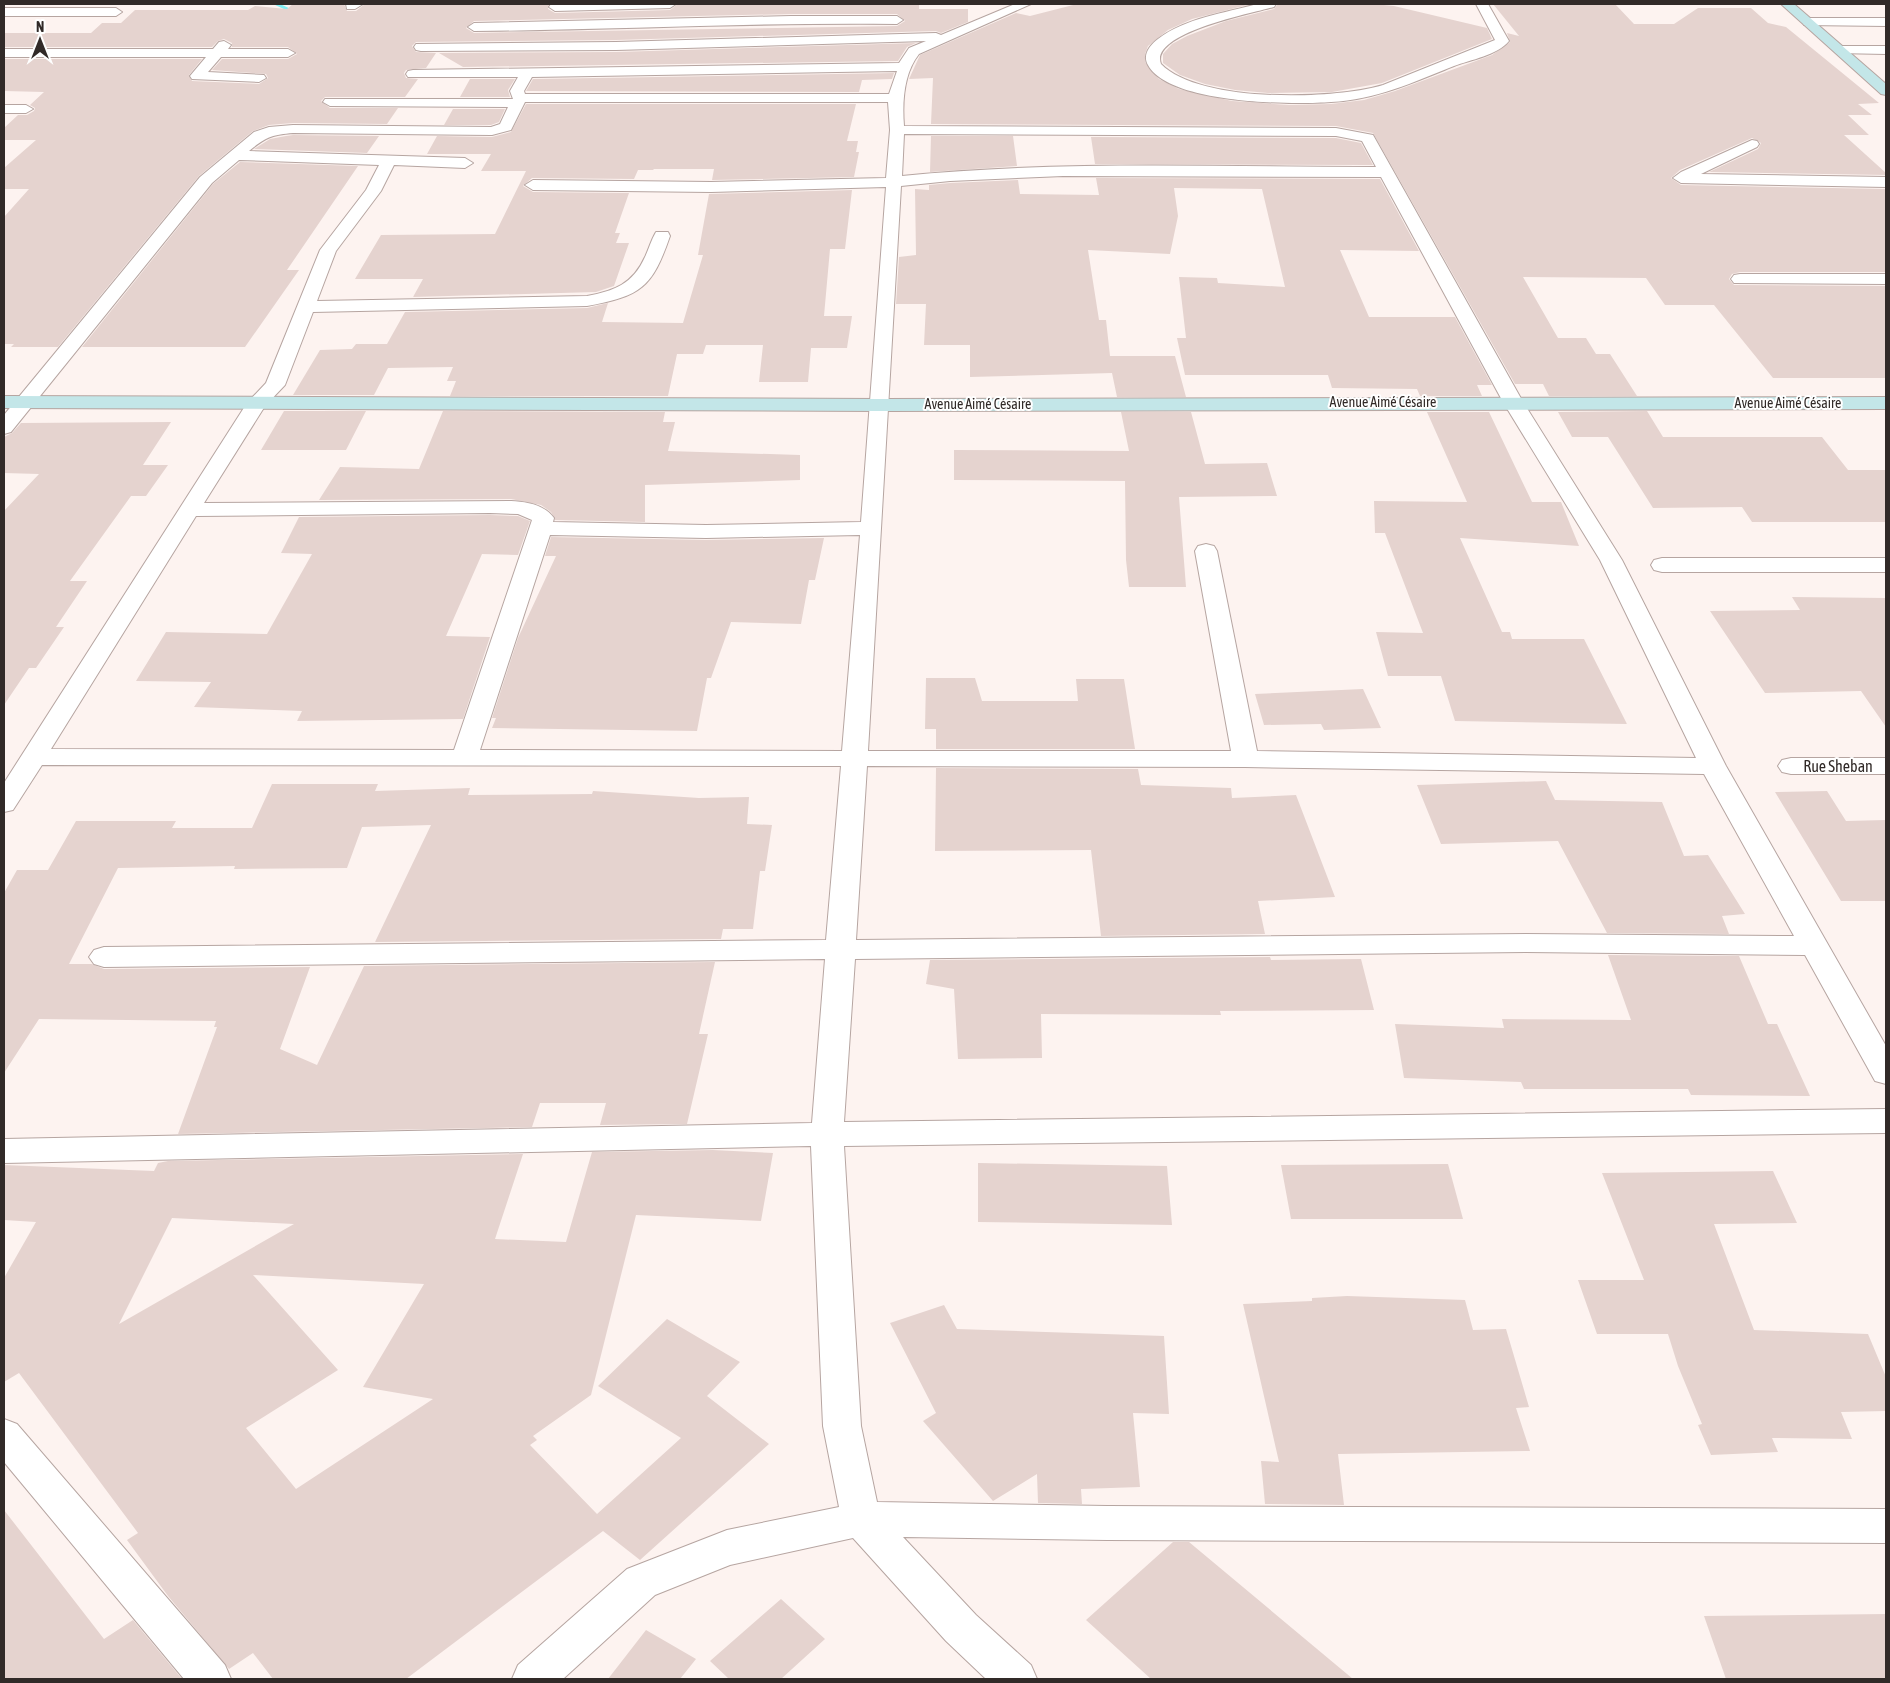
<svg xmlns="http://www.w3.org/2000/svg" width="1890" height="1683" font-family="'Asap Condensed',sans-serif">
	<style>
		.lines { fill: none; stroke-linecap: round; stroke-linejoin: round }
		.stream { fill: #81eef3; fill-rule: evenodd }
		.building { fill: #e5d3cf; fill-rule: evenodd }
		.street-casing { stroke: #b6a5a1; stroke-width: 2 }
		.secondary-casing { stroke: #b6a5a1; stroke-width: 2 }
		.street { fill: #fff; fill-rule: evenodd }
		.secondary { fill: #c3e6e8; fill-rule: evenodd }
		.labels { text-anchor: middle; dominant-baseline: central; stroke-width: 4; stroke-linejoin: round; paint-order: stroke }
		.far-street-label { font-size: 14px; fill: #312a28; stroke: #fff }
		.street-label { font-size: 16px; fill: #312a28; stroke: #fff }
	</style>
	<rect width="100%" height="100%" fill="#fdf3f0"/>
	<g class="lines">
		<path class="stream" d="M273 4H280L304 15 299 16Z"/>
	</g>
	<path class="building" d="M293 4H344L347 11H356L365 4H549L548 9 555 13 670 10 678 4H919V9H968V22L941 33 936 31 616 40 416 42 412 46 416 52 436 53 426 68 406 70 404 73 406 78 418 79 405 97H325L321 101 330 108H398L387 124 293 123 269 125 253 131 199 176 58 347H11L14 344H4V217L29 189H4V168L36 140H4V128L18 115H27L34 111 35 108 30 105 44 92 4 91V59H202L189 75 192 81 259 84 268 78 266 74 212 70 222 59H288L297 54 288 47H232V43L224 39 218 41 212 47H4V33H91L102 23H121L135 10H248L255 6 287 9ZM791 14H897L905 21 897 26 527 32 474 33 466 28 474 21Z
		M1077 4H1251L1192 19 1168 30 1148 46 1145 54V62L1159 79 1179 89 1232 101 1289 105 1331 104 1364 100 1395 91 1492 55 1510 42 1507 33 1519 36 1493 4H1615L1634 24H1674L1698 8H1751L1768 23 1786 27 1879 103 1858 104 1872 115H1848L1869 135H1844L1886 173V175L1709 172 1758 149 1761 143 1752 138 1680 170 1671 178 1681 185 1886 189V272H1740L1732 274 1729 279 1734 285 1886 286V378H1773L1714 305H1665L1646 278 1523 277 1558 338H1586L1596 354H1610L1637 396H1549L1543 384H1515L1373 133 1336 126 931 124 933 78 909 79 920 55 1016 13 1030 16Z
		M1278 4H1374L1394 6 1487 28 1492 39 1382 83 1332 92 1268 93 1235 90 1205 84 1180 75 1163 63V54L1172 44 1187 36 1226 21 1274 9Z
		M916 43 907 47 898 61 463 67 439 53 616 52Z
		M894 73 892 79 862 80 859 92 526 91 533 79Z
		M470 79H515L508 90 510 97H460Z
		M526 104H856L847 141H858L856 152H859L854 177 712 180 714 169H654L653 170H638L634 179 532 178 523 186 533 192 629 193 615 233H620L616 243H629L614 286 596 292 413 297 423 279H355L381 235 495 234 526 171H481L491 154H427L437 136 492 137 511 132Z
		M453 109H505L499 122 491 125H444Z
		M286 136 293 135 379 136 367 153 254 149 270 139Z
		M931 136H1013L1017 166 930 172Z
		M1091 137 1336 138 1361 143 1373 165 1095 164Z
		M240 162 358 166 287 270H299L245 347H82L213 184Z
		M1096 178 1380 179 1419 251 1340 250 1369 317H1455L1492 385H1477L1482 396H1420L1417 389 1332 388 1328 375H1185L1177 338H1186L1179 277 1217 278 1218 283 1285 287 1262 189 1174 188 1178 216 1170 254 1088 250 1099 320H1106L1110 356H1175L1186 397H1117L1112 373 970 377V345H924L926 304H896L899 257 916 255 915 189 929 190V185L950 183 1018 180 1020 194 1099 195Z
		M852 190 845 249H830L824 316H852L847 348H811L808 382H759L763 345H706L703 354H677L668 396H450L456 381H447L453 367 388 368 374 395H293L320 350 352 349 356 344H387L405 312 587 308 608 303 602 322 683 323 703 255H698L709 194Z
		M284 411H366L346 450H261Z
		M443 411 665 412 663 422H675L668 451 800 455V480L645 485V522L555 520 551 512 541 505 511 499 319 500 340 467 419 469Z
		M1647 411 1663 437H1822L1848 470H1886V522H1752L1742 507 1653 508 1608 437H1572L1558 412Z
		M1121 412H1191L1205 464 1267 463 1277 496 1179 497 1186 587H1129L1126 560 1125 481 954 480V450L1129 451Z
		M1427 412H1489L1532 502H1561L1579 546 1460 538 1502 632H1510L1512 639H1584L1627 724 1455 721 1441 676H1388L1376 632 1423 633 1385 533H1375L1374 501 1467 502Z
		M171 422 143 465H168L146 496H131L70 581H87L56 627H64L36 668H29L4 705V511L39 474 4 473V437L12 433 21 423Z
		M490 515 518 516 530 521 518 555 482 554 446 636 490 637 463 719 297 721 302 711 194 707 211 682 136 681 166 632 267 634 312 554 281 553 299 517Z
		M551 537 706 540 824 538 815 580H809L801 624 731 622 711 678H707L697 731 492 728 496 718H492L518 638 556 556H545Z
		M1792 597 1886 598V727L1861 691 1765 693 1710 611 1800 610Z
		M926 678H975L982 701H1078L1076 679H1124L1135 749H936V729H925Z
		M1363 689 1381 728 1324 730 1321 724 1264 725 1255 694Z
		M936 768 1138 769 1141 785 1231 788 1232 798 1296 795 1335 897 1258 901 1265 934 1101 936 1091 850 935 851Z
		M1546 781 1555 800 1662 802 1684 856 1708 855 1745 914 1722 916 1729 934 1607 933 1558 841 1441 844 1417 785Z
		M272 784H378L375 791 470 788 468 795 592 794 593 791 699 798 749 797 747 824 772 825 765 871H760L753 929H723L721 939 375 942 431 825 362 827 347 868 234 869 235 866 118 868 69 964H92L104 969 310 967 280 1049 317 1065 364 966 715 962 699 1034H708L687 1124 600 1125 606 1103H540L532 1127 178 1134 217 1027H214L216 1021 39 1019 4 1073V893L17 870H48L76 821H176L172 828H252Z
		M1827 791 1846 821 1886 820V901H1841L1775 792Z
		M1608 955 1739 956 1768 1024H1777L1810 1096 1691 1095 1688 1089H1524L1521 1082 1404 1078 1395 1024 1504 1028 1502 1019 1631 1020Z
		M1270 957 1271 960 1361 959 1374 1010 1220 1011 1221 1015 1041 1014 1042 1058 958 1059 954 989 926 984 930 960Z
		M713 1150 773 1153 761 1221 636 1215 591 1395 533 1436 537 1440 530 1445 597 1514 681 1438 598 1386 667 1319 740 1362 707 1396 769 1444 640 1560 603 1531 406 1679H273L253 1653 229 1669 168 1596 127 1540 138 1533 19 1373 4 1382V1278L36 1222 4 1220V1165L154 1171 158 1163 168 1161 523 1154 495 1239 566 1242 592 1152ZM172 1218 294 1224 119 1324ZM253 1275 424 1284 363 1387 433 1399 296 1489 246 1428 338 1370Z
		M978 1163 1167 1166 1172 1225 978 1222Z
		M1448 1164 1463 1219H1291L1281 1165Z
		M1773 1171 1797 1223 1714 1224 1754 1330 1868 1334 1886 1377V1411L1841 1412 1852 1439 1772 1438 1778 1452 1711 1455 1698 1425 1702 1424 1678 1366 1668 1334H1597L1578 1280H1644L1602 1173Z
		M1347 1296 1465 1300 1473 1330 1506 1329 1529 1407 1516 1408 1530 1451 1338 1454 1344 1505 1265 1504 1261 1461 1279 1462 1243 1304 1312 1301V1298Z
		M944 1305 957 1329 1164 1336 1169 1414 1133 1413 1140 1487 1081 1489 1082 1504 1038 1503 1037 1474 993 1501 923 1421 936 1413 890 1323Z
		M4 1510 104 1639 133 1620 182 1679H4Z
		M1173 1542H1189L1353 1679H1151L1086 1620Z
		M781 1599 825 1639 781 1679H729L710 1661Z
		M1886 1614V1679H1726L1704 1616Z
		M646 1630 696 1659 680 1679H608Z"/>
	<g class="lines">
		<defs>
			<path id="street" d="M346 4H363L355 9H347Z
				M551 4H676L670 8 555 11 549 7Z
				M1015 4H1031L919 54C904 73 902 101 904 126L1336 128 1373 135 1523 402 1622 560 1726 766 1886 1046V1084L1875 1081 1805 955 1526 952 855 959 844 1122 1886 1109V1133L844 1146 861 1426 877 1502 1107 1506 1886 1509V1543L1107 1540 903 1537 976 1615 1031 1665 1037 1679H986L946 1641 853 1538 730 1565 655 1595 563 1679H512L518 1665 627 1569 727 1530 839 1507 823 1426 811 1146 4 1163V1139L812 1123 825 959 104 967 94 964 89 957 94 950 104 947 826 940 841 766 42 765 13 810 4 812V783L247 403 266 383 320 250 366 190 379 165 239 160 212 183 11 432 4 434V415L200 177 254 132 269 127 293 125 491 127 500 124 508 107 330 106 323 102 325 99H513L510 91 518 77H408L406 74 408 71 413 70 899 63 909 48 926 41 616 50 421 51 416 50 414 47 416 44 616 42 936 33 941 35ZM897 71 889 94H525L524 91 532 77ZM525 102H888L890 130 886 178 711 182 533 180 525 185 533 190 711 192 886 187 861 522 706 525 553 522 554 518C544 504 526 502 511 501L204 503 265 406 285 385 313 312 587 306C641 296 652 288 670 236L668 232H656C651 240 649 249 645 257 633 284 614 291 587 296L317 301 336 251 381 191 394 165 465 168 473 163 465 158 249 151C266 137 271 135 293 133L492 135 511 130ZM904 134 1336 136 1362 141 1376 167C1219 167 1059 160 902 176ZM1063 176 1381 177 1503 402 1600 560 1696 758 1257 751 1217 551 1214 546 1206 544 1198 546 1195 551 1231 751H868L901 186 950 181ZM490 513 518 514 532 520 454 750 51 749 196 516ZM550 535 706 538 860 535 842 751 480 750ZM867 766 1245 767 1704 774 1794 936 1526 934 856 940Z
				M1257 4H1276L1274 7C1253 13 1149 33 1161 64 1199 103 1333 100 1383 85L1495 40 1476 4H1488L1509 41C1498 55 1470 60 1454 66 1414 82 1375 100 1331 102 1292 105 1169 104 1148 65 1142 55 1150 45 1158 39 1185 18 1225 13 1257 4Z
				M4 8H116L122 12 116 16H4Z
				M791 16H897L903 20 897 24C756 22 615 30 474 31L468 27 474 23Z
				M1809 18H1886V26L1804 25 1803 22Z
				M224 41 231 45 228 49H288L295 53 288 57H221L208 72 264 75 266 78 259 82 192 79 190 76 206 57H4V49H213L219 42Z
				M1841 46H1886V54L1836 53 1834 50Z
				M4 105H26L33 109 26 113H4Z
				M1752 140 1757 141 1759 144 1757 147 1701 174 1886 177V187L1681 183 1673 178 1681 172Z
				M1740 274H1886V284L1734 283 1731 279 1734 275Z
				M1662 558H1886V572H1662L1654 570 1651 565 1654 560Z
				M1791 758H1886V774H1791L1782 772 1778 766 1782 760Z
				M4 1419 17 1424 225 1665 231 1679H184L4 1462Z"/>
			<path id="secondary" d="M1781 4H1794L1886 84V95L1881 94Z
				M4 396 880 399 1886 397V409L880 411 4 408Z"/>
		</defs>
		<use href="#street" class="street-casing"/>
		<use href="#secondary" class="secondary-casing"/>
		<use href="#street" class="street"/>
		<use href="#secondary" class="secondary"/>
	</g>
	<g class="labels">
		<g class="far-street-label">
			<text x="1383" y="402">Avenue Aimé Césaire</text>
			<text x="1788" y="403">Avenue Aimé Césaire</text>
			<text x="978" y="404">Avenue Aimé Césaire</text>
		</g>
		<g class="street-label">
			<text x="1838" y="766">Rue Sheban</text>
		</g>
	</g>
	<rect width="1890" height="1683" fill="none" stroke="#312a28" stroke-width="10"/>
	<g transform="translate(40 40)" stroke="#ffffff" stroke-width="4" paint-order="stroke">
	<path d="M0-4L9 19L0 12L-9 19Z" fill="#312a28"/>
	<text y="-8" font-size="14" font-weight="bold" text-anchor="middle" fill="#312a28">N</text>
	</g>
</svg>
